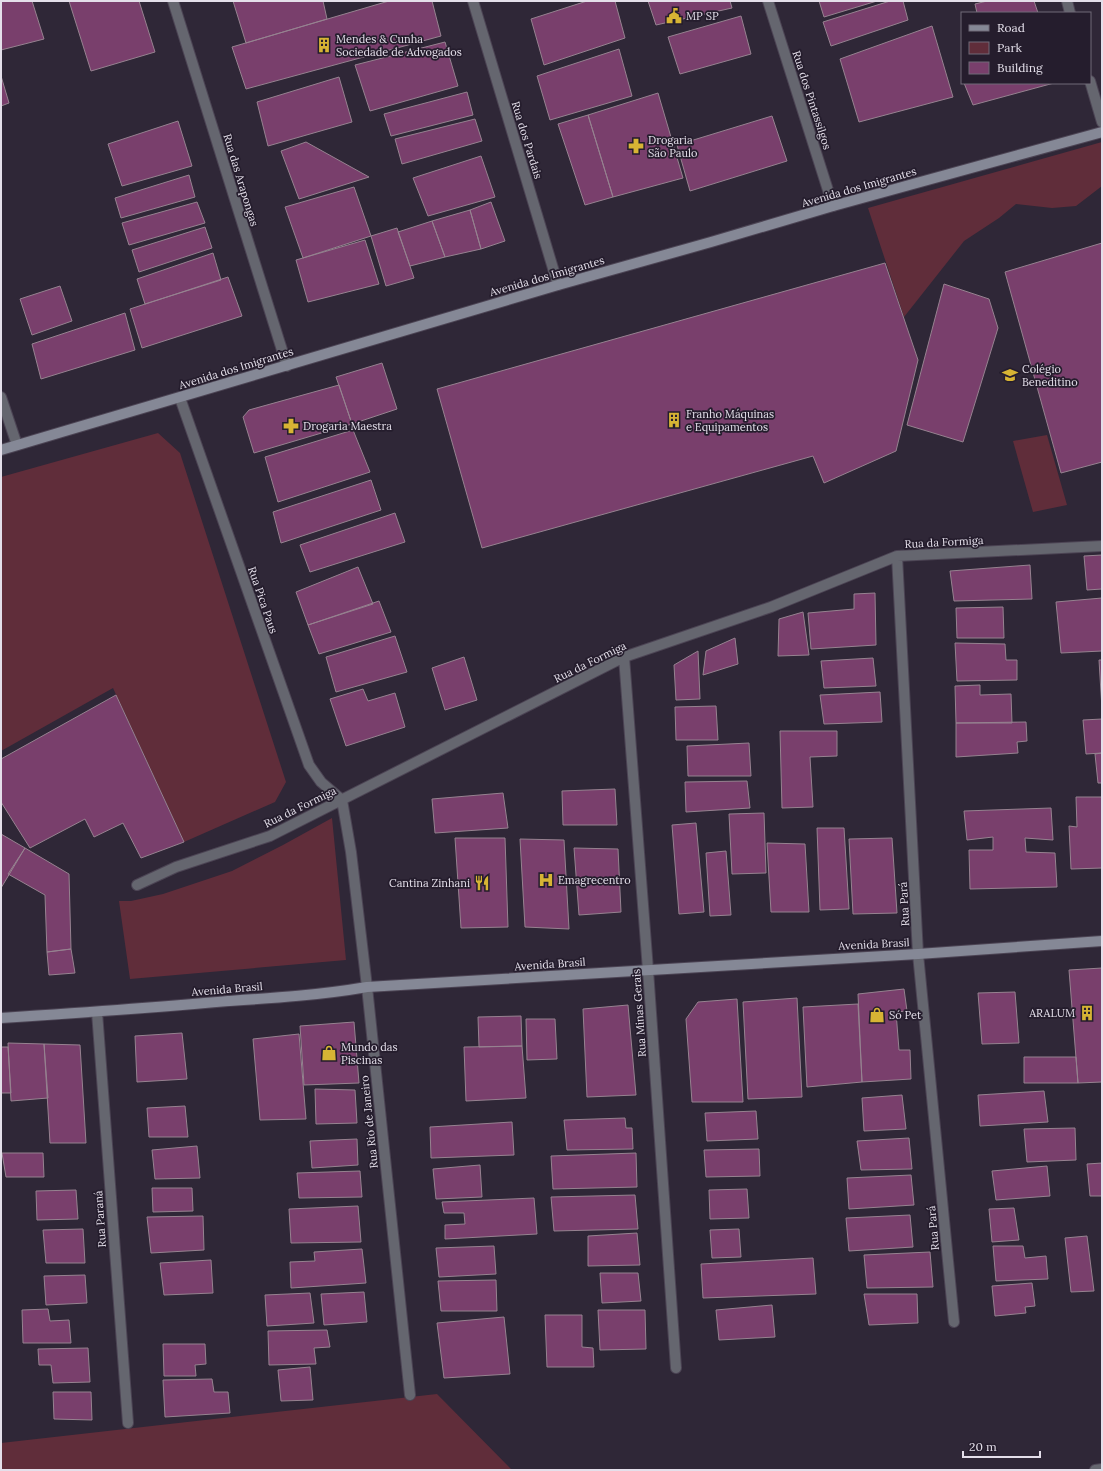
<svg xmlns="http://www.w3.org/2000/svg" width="1103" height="1471" font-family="Lora,serif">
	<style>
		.green { fill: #602d3a }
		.building { fill: #793f6c; stroke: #968290 }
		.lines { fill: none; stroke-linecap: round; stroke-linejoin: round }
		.street-casing { stroke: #4c4454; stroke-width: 12 }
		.secondary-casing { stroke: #4c4454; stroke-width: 12 }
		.street { stroke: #65666f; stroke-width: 10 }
		.secondary { stroke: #858896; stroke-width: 10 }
		.labels { text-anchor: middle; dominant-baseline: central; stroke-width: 3.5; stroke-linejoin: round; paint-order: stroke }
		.poi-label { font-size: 11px; fill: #e4dfea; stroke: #251d2d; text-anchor: start }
		.street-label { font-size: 11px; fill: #e4dfea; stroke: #251d2d }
	</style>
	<rect width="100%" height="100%" fill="#2f2737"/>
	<path class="green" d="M1102 142V186L1076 206 1052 208 1016 204 999 218 964 241 904 317 868 208Z
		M158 433 180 453 286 782 275 802 184 842 113 688 1 751V477Z
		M1047 435 1067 505 1033 512 1013 441Z
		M332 818 346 960 130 979 119 901H131L163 894 232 871 283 845Z
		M437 1394 512 1470H1V1443Z"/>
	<path class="building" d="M1 1H32L44 39 1 50Z
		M69 1H139L155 52 91 71Z
		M233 1H323L327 19 246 43Z
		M389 1H432L441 36 246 89 232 47Z
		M587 1H615L625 38 544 65 531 19Z
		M648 1H730L732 8 656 25Z
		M819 1H877L824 17Z
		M890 1H903L908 20 831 46 823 22Z
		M987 1H1034L1038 13H977L975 4Z
		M741 16 751 54 680 74 668 37Z
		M932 26 953 97 859 122 840 59Z
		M445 42 458 86 370 111 355 65Z
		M619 49 632 96 550 120 537 76Z
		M1 76 9 103 1 106Z
		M339 77 352 122 268 146 257 102Z
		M964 83H1054L973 105Z
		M467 92 473 115 391 136 384 114Z
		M658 93 683 178 613 197 588 115Z
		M588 115 613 197 585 205 558 124Z
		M772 116 787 161 690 191 677 145Z
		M475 119 482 141 402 164 395 139Z
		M178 121 192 166 122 186 108 144Z
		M306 142 369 177 299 199 281 151Z
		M481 156 495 197 428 216 413 178Z
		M189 175 195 197 121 218 115 198Z
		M354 187 371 236 303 258 285 207Z
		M197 202 205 223 129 245 122 223Z
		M491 202 505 241 481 249 470 210Z
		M470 210 481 249 445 257 432 221Z
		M432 221 445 257 410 266 398 232Z
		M205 227 212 248 139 272 132 250Z
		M397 228 414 278 386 286 371 236Z
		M365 240 379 284 308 302 296 260Z
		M1102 243V462L1061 473 1005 272Z
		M213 253 221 280 145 304 137 279Z
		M885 263 918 360 896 451 824 483 813 456 482 548 437 389Z
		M228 277 242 316 142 348 130 309Z
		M944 284 989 299 998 328 963 442 907 425Z
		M60 286 72 321 32 335 20 299Z
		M125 313 135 350 41 379 32 344Z
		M382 363 397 409 352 424 336 377Z
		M339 385 352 424 254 453 243 417 249 410Z
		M353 430 370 472 278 502 265 457Z
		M371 480 381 510 281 543 273 512Z
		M395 513 405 542 310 572 300 545Z
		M1102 555V589L1087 590 1084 556Z
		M1030 565 1032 599 954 601 950 571Z
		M358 567 373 604 308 625 296 592Z
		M875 593 876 645 811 649 808 613 854 609V594Z
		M1102 598V651L1061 653 1056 602Z
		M379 601 391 632 319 654 308 625Z
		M1003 607 1004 638H957L956 608Z
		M803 612 809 655 778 656 779 619Z
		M395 636 407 672 336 692 326 657Z
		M735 638 738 664 703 675 706 651Z
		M955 643 1005 644 1006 660H1017V680L957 681Z
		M698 651 700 699 676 700 674 665Z
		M464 657 477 700 445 710 432 668Z
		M873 658 876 686 824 688 821 661Z
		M1099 660H1102V709Z
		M980 685V695L1011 694 1012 723H956L955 686Z
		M363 689 368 701 395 693 405 727 346 746 330 699Z
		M880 692 882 722 824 724 820 695Z
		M116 695 184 842 141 858 123 823 94 837 85 819 30 848 1 802V759Z
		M716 706 718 740H676L675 707Z
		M1102 719V753L1086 754 1083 720Z
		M1026 722 1027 741 1017 742 1018 753 956 757V723Z
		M780 731H837V756L810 757 813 807 782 808Z
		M749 743 751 776H688L687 746Z
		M1102 753V783H1098L1095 754Z
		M747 781 750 808 686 812 685 782Z
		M615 789 617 825H563L562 791Z
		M503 793 508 828 435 833 432 799Z
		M1076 797H1102V868L1071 869 1069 826 1077 827Z
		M1051 808 1053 840 1025 838 1026 852 1055 853 1057 887 970 889 969 850H993V837L967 840 964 811Z
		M764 813 766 873 732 874 729 814Z
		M696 823 704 912 679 914 672 825Z
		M817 828H844L849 909 820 910Z
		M1 834 25 848 1 888Z
		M455 838H505L508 927 461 928Z
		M892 838 897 913 853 914 849 839Z
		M520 839 564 840 569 929 525 927Z
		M767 843 805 844 809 912H771Z
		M25 848 69 874 71 949 47 952 45 895 8 874Z
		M574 848 618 849 621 912 579 915Z
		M726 851 731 915 710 916 706 853Z
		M71 949 75 973 49 975 47 952Z
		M1102 968V1082L1078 1083 1069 970Z
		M904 989 907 1011 896 1012 899 1050H910L911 1079 862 1082 858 994Z
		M1015 992 1019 1043 982 1044 978 993Z
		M797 998 802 1097 748 1099 743 1002Z
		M737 999 743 1102H692L686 1019 698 1002Z
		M858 1004 862 1082 807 1087 803 1007Z
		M628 1005 636 1095 587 1097 583 1009Z
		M521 1016 522 1046 479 1047 478 1017Z
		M526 1019H555L557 1059 527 1060Z
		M354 1022 359 1083 304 1085 300 1026Z
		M182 1033 187 1079 137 1082 135 1036Z
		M299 1034 306 1119 260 1120 253 1039Z
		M8 1043 44 1044 48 1098 11 1101Z
		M44 1044 80 1045 86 1143H50Z
		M522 1046 526 1098 466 1101 464 1047Z
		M1 1047H8L11 1093H1Z
		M1024 1057H1076L1078 1083H1024Z
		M315 1089 355 1090 357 1123 316 1124Z
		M1044 1091 1048 1122 980 1126 978 1095Z
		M902 1095 906 1129 864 1131 862 1098Z
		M185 1106 188 1137H149L147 1108Z
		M756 1111 758 1139 707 1141 705 1113Z
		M625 1118 626 1128H632L633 1149 567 1150 564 1120Z
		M512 1122 514 1155 431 1158 430 1127Z
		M1075 1128 1076 1160 1027 1162 1024 1129Z
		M909 1138 912 1169 861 1170 857 1141Z
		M357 1139 358 1165 312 1168 310 1141Z
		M197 1146 200 1178 155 1179 152 1150Z
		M759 1149 760 1176 706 1177 704 1150Z
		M2 1153H43L44 1177H6Z
		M636 1153 637 1187 553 1189 551 1156Z
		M1102 1163V1196H1090L1087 1164Z
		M480 1165 482 1197 436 1199 433 1169Z
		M1047 1166 1050 1196 996 1200 992 1171Z
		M360 1171 362 1197 299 1198 297 1173Z
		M911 1175 914 1205 849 1209 847 1178Z
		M152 1188H192L193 1211 153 1212Z
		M747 1189 749 1218 710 1219 709 1190Z
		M76 1190 78 1219 37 1220 36 1191Z
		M635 1195 638 1229 554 1231 551 1197Z
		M534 1198 537 1234 445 1239V1225L465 1224 464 1213H444L442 1202Z
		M358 1206 361 1242 291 1243 289 1209Z
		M1014 1208 1019 1240 992 1242 989 1209Z
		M910 1215 913 1247 849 1251 846 1218Z
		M203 1216 204 1250 151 1253 147 1217Z
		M83 1229 85 1263H46L43 1230Z
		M739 1229 741 1257 712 1258 710 1230Z
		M637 1233 640 1265 588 1266V1236Z
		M1087 1236 1094 1291 1071 1292 1065 1238Z
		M494 1246 496 1274 439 1277 436 1248Z
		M993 1246H1023L1025 1258 1046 1256 1048 1279 996 1281Z
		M362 1249 366 1283 291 1288 290 1262 315 1261 314 1252Z
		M930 1252 933 1287 867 1288 864 1255Z
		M813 1258 816 1294 703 1298 701 1264Z
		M211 1260 213 1293 164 1295 160 1263Z
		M600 1273H638L641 1301 602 1303Z
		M85 1275 87 1303 46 1305 44 1276Z
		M496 1280 497 1311H441L438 1281Z
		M1032 1283 1035 1306 1025 1307 1026 1313 995 1316 992 1286Z
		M364 1292 367 1322 324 1325 321 1294Z
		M310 1293 314 1323 267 1326 265 1295Z
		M864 1294H917L918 1323 869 1325Z
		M772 1305 775 1337 719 1340 716 1310Z
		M48 1309 50 1321 69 1320 71 1343H23L22 1310Z
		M598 1310H645L646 1349 600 1350Z
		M545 1315H582V1347L593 1348 594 1367H547Z
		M504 1317 510 1374 444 1378 437 1323Z
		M327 1330 330 1347 314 1348 316 1364 269 1365 268 1331Z
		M163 1344H205L206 1364 195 1365 196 1376H164Z
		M88 1348 90 1382 53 1383 51 1365H39L38 1349Z
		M310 1367 313 1400 281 1401 278 1370Z
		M212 1379 214 1392H228L230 1413 165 1417 163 1380Z
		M53 1392H91L92 1420 54 1419Z"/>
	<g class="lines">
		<defs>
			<path id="street" d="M173 1 287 366
				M473 1 558 285
				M768 1 833 206
				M1067 1 1070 13
				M1090 81 1102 122
				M1 397 17 445
				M180 398 309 765 321 782 342 800
				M897 556 918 954 954 1322
				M624 657 648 970 676 1368
				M342 800 351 852 367 987 410 1395
				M137 885 176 867 270 836 624 657 771 607 897 556 1102 546
				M97 1012 128 1423
				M1095 1470 1102 1469"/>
			<path id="secondary" d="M1 450 558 285 711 242 833 206 1102 132
				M1 1018C77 1013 152 1008 228 1001 274 998 321 995 367 987L918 954 1102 941"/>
		</defs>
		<use href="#street" class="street-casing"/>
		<use href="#secondary" class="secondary-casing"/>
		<use href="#street" class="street"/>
		<use href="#secondary" class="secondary"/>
	</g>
	<defs>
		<symbol id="civic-bare" viewBox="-9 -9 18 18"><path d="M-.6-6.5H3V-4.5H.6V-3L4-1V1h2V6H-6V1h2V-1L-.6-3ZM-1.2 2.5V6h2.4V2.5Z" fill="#d7b434" stroke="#251d2d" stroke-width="2.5" paint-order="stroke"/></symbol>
		<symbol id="building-bare" viewBox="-9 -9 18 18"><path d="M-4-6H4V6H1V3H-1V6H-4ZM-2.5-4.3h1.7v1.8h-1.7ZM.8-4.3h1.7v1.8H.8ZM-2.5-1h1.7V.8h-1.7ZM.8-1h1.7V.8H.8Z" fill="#d7b434" stroke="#251d2d" stroke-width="2.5" paint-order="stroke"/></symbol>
		<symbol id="pharmacy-bare" viewBox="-9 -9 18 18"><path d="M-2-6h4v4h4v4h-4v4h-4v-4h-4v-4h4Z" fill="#d7b434" stroke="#251d2d" stroke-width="2.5" paint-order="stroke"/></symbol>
		<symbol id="school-bare" viewBox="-9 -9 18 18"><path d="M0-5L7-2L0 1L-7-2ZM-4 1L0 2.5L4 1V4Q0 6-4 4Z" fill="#d7b434" stroke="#251d2d" stroke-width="2.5" paint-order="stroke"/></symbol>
		<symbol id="hospital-bare" viewBox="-9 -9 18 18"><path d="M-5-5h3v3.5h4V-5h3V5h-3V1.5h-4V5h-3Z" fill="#d7b434" stroke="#251d2d" stroke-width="2.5" paint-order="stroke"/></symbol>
		<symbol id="restaurant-bare" viewBox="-9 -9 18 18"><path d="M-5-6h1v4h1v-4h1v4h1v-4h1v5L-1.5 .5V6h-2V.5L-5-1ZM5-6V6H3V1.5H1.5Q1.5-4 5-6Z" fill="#d7b434" stroke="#251d2d" stroke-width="2.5" paint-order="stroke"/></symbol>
		<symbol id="shop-bare" viewBox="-9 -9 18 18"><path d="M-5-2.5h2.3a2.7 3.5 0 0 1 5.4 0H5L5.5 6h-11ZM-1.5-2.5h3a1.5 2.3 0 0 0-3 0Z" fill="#d7b434" stroke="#251d2d" stroke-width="2.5" paint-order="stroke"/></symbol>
	</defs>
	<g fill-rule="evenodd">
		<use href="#civic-bare" x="663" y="5" width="22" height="22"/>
		<use href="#building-bare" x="313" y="34" width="22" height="22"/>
		<use href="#pharmacy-bare" x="625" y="135" width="22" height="22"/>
		<use href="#school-bare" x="999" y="364" width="22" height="22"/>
		<use href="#building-bare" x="663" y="409" width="22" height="22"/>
		<use href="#pharmacy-bare" x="280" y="415" width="22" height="22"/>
		<use href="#hospital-bare" x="535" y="869" width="22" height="22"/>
		<use href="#restaurant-bare" x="471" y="872" width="22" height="22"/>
		<use href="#building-bare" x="1076" y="1002" width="22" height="22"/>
		<use href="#shop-bare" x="866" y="1004" width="22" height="22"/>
		<use href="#shop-bare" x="318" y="1042" width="22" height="22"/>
	</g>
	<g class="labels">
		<g class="poi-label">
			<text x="686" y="16">MP SP</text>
			<text x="336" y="39">Mendes &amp; Cunha<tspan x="336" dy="13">Sociedade de Advogados</tspan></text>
			<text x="648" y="140">Drogaria<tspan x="648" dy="13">São Paulo</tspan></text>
			<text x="1022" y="369">Colégio<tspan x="1022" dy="13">Beneditino</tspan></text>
			<text x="686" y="414">Franho Máquinas<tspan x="686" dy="13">e Equipamentos</tspan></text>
			<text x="303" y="426">Drogaria Maestra</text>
			<text x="558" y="880">Emagrecentro</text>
			<text x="470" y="883" text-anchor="end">Cantina Zinhani</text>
			<text x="1075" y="1013" text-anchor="end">ARALUM</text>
			<text x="889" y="1015">Só Pet</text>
			<text x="341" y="1047">Mundo das<tspan x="341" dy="13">Piscinas</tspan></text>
		</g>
		<g class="street-label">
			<text transform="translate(812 100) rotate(72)">Rua dos Pintassilgos</text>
			<text transform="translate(527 140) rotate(73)">Rua dos Pardais</text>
			<text transform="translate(241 180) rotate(73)">Rua das Arapongas</text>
			<text transform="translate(859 187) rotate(-16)">Avenida dos Imigrantes</text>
			<text transform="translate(547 276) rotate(-16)">Avenida dos Imigrantes</text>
			<text transform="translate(236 368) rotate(-17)">Avenida dos Imigrantes</text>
			<text transform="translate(944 542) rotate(-3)">Rua da Formiga</text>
			<text transform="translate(263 600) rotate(71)">Rua Pica Paus</text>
			<text transform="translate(590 662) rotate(-26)">Rua da Formiga</text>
			<text transform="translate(300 807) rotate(-26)">Rua da Formiga</text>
			<text transform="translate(904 904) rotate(-93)">Rua Pará</text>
			<text transform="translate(874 944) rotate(-3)">Avenida Brasil</text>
			<text transform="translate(550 964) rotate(-4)">Avenida Brasil</text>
			<text transform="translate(227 989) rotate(-5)">Avenida Brasil</text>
			<text transform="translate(639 1013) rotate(-94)">Rua Minas Gerais</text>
			<text transform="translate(369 1122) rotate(-96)">Rua Rio de Janeiro</text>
			<text transform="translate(100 1219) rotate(-94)">Rua Paraná</text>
			<text transform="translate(933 1228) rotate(-95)">Rua Pará</text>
		</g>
	</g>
	<rect width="1103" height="1471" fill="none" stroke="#e4dfea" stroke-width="4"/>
	<rect x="961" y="12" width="130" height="72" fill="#251d2d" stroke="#716b79"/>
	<rect x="969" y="25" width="20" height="6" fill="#858896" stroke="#716b79"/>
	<text x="997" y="32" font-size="12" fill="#e4dfea">Road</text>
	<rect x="969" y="42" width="20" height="12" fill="#602d3a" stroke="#716b79"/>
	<text x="997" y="52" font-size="12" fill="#e4dfea">Park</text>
	<rect x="969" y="62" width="20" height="12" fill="#793f6c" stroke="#716b79"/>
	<text x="997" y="72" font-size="12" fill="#e4dfea">Building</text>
	<path d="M963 1451v6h77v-6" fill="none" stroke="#e4dfea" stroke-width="2"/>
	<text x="969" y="1451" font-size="12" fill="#e4dfea" stroke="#251d2d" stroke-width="3" paint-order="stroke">20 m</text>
</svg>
